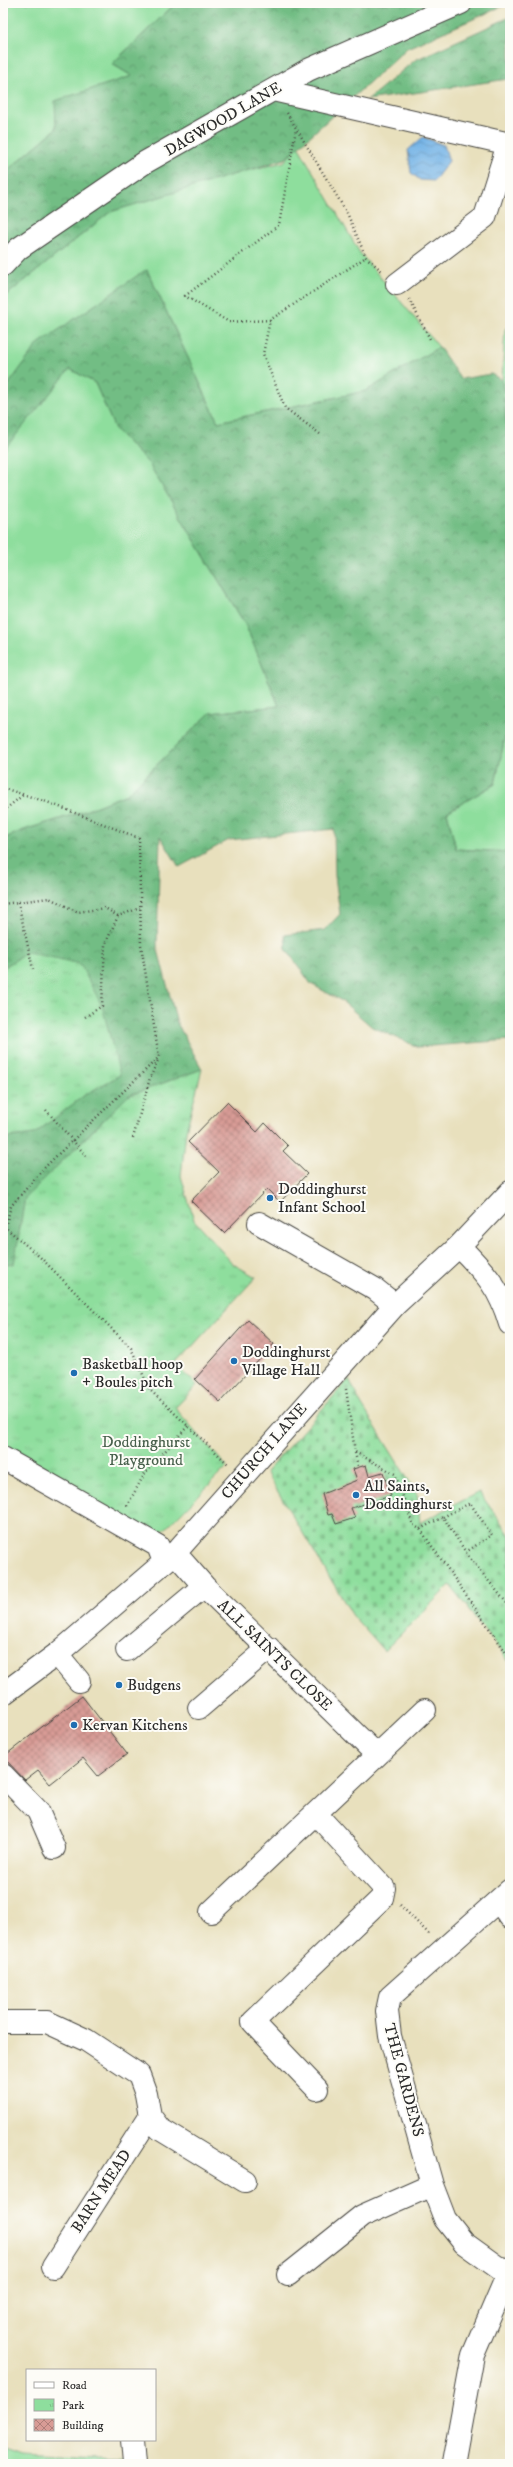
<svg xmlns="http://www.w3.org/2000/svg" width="513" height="2467" font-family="'IM FELL DW Pica',serif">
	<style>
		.green { fill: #8ede9d; stroke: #5c8464 }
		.forest { fill: url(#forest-crowns); stroke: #4e7458 }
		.cemetery { fill: url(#cemetery-stones); stroke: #5c8464 }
		.park { fill: url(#park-tufts); stroke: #5c8464 }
		.water { fill: url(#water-waves); stroke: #4e6e88 }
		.building { fill: url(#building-cross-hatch) }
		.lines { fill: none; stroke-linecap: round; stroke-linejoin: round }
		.minor-casing { stroke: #474641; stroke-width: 24 }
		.path { stroke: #474641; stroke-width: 2.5; stroke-dasharray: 1 3; stroke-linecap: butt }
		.minor { stroke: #fff; stroke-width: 22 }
		.poi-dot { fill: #1f6fb2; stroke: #fdfcf7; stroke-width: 1.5 }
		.labels { text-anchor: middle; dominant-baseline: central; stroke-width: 4; stroke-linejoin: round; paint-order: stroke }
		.street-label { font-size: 16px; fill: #2b2b2b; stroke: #fdfcf7 }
		.poi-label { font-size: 16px; fill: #2b2b2b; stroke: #fdfcf7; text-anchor: start }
		.park-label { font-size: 16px; fill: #49614d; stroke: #fdfcf7 }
	</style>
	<defs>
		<pattern id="forest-crowns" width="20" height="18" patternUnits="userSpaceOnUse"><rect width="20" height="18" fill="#72bd84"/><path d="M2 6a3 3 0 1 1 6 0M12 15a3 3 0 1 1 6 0" fill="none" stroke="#5e9a6c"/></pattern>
		<pattern id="cemetery-stones" width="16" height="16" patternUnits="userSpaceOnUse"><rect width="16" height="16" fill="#8ede9d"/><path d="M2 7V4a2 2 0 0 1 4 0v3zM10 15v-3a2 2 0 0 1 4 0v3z" fill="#7bbf87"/></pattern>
		<pattern id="park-tufts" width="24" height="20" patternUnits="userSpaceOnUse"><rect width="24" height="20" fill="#8ede9d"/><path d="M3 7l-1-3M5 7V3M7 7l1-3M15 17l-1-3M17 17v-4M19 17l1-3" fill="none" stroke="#7bbf87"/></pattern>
		<pattern id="water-waves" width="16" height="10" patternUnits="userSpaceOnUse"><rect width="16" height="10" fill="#72b2e6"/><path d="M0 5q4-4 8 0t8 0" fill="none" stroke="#5e91bb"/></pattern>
		<pattern id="building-cross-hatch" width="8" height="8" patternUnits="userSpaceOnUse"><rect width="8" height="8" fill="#d89b95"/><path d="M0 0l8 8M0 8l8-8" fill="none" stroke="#af7f7a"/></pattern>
	</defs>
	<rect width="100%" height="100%" fill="#fdfcf7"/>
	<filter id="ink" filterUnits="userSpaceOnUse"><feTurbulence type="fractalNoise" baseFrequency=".025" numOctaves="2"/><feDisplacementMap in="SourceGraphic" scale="8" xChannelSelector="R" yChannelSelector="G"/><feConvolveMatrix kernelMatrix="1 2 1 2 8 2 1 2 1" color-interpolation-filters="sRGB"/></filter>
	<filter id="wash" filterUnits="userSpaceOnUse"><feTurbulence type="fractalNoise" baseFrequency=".012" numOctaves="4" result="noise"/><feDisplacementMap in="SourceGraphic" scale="16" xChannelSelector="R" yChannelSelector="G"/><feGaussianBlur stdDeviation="0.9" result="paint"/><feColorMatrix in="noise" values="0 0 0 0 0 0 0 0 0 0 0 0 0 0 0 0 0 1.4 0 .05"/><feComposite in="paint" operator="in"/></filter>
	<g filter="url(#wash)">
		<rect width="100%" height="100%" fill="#e8e0bd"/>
		<path class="green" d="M3 3H176L112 64 132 76 56 101V129L3 174Z
			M298 146 360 253 439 347 366 391 218 422 147 270 70 369 95 383 115 429 149 464 246 626 279 706 210 713 127 794 82 812 24 830 3 839V298L110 212 237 173 284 162Z
			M510 325V461L502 380 505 329Z
			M510 714V852L456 849 447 812 495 784Z
			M3 2448 21 2454 134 2460V2464H3Z"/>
		<path class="forest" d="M176 3H205L208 5 214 3H510L407 48 285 159 110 212 3 298V174L56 129 55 101 132 76 112 64Z
			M510 17V80L508 79 367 100 415 60Z
			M147 270 218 422 366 391 439 347 461 379 491 374 502 380 510 461V714L495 784 447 812 456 849 510 852V1040L418 1047 372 1027 342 1001 311 984 286 949 285 935 325 930 340 914 335 876 334 829 229 840 179 867 160 836 157 946 177 1023 202 1069 128 1096 25 1198 14 1265 3 1263V1138L34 1134 86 1094 120 1075 28 952 3 968V839L24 830 82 812 127 794 210 713 279 706 246 626 149 464 115 429 95 383 70 369 3 451V392L38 344 144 271Z"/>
		<path class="cemetery" d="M349 1379 360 1402 417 1494 420 1523 479 1492 510 1535V1663L450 1585 384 1651 353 1616 266 1472Z"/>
		<path class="park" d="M28 952 80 964 102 1006 120 1075 86 1094 34 1134 3 1138V968Z
			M202 1069 186 1131 181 1176 194 1220 233 1264 256 1277 176 1364 197 1385 175 1408 227 1467 156 1538 3 1458V1263L14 1264 25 1198 128 1096Z"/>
		<path class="water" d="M423 137 444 145 449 161 434 181 420 180 411 173 408 150Z"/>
		<g id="blocks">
			<path class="building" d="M227 1102 257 1132 265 1123 288 1146 283 1151 307 1174 280 1202 267 1189 224 1233 191 1201 219 1172 188 1142Z
				M248 1320 274 1344 220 1402 195 1379Z
				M366 1465 369 1476 383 1472 391 1496 351 1508 355 1518 336 1524 332 1514 328 1515 322 1494 357 1480 353 1469Z
				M82 1696 127 1754 98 1776 83 1758 50 1784 38 1770 25 1780 3 1757Z"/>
		</g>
	</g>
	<g filter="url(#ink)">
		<use href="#blocks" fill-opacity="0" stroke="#474641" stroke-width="1"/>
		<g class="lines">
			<defs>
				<path id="minor" d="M273 90 510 144
					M3 265 18 249 144 163 308 70 461 3
					M397 284 485 217 508 144
					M259 1223 375 1289 395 1305
					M459 1246C485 1273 499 1286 510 1324
					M3 1458 158 1546 164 1562
					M175 1553 204 1586 377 1755
					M127 1650 204 1586
					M57 1654 79 1681
					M3 1694 57 1654 175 1553 395 1305 459 1246 510 1192
					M199 1708 269 1648
					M3 1775 38 1811 54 1848
					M316 1814 384 1888 382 1898 253 2022 317 2089
					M498 1901 510 1917
					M211 1912 425 1710
					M3 2022H47L86 2040 139 2075 146 2094 150 2116 160 2129 245 2181
					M53 2267 150 2116
					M507 2274 464 2243 445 2219 432 2185 390 2036 387 2011 390 1997 510 1890
					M288 2275 362 2216 432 2185
					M132 2440 134 2464
					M453 2464 473 2355 510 2269"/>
			</defs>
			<use href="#minor" class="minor-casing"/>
			<path class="path" d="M287 113 347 213 366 257 383 272
				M409 299 430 339
				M270 320 229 322 185 296 279 225 296 129
				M320 434 285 408 263 354 270 320 366 257
				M3 788 47 802 139 838 141 945 159 1057 45 1167 11 1206 5 1227 41 1258 131 1348 150 1390 229 1465
				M3 811 23 795
				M18 902 33 969
				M3 904 49 898 78 912 105 908 118 916
				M85 1017 102 1006 105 945 118 916 140 908
				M46 1110 88 1158
				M133 1138 150 1078 158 1060
				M346 1389 355 1452 395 1474 413 1525 420 1529 510 1658
				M355 1453 358 1466
				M127 1506 145 1473 188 1426
				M443 1517 470 1503 492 1535 466 1552
				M420 1529 443 1517 469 1557 510 1607
				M400 1905 430 1935"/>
			<use href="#minor" class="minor"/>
		</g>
	</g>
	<g class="poi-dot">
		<circle cx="270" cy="1198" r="4"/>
		<circle cx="234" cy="1361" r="4"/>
		<circle cx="74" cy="1373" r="4"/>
		<circle cx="356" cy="1495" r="4"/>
		<circle cx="119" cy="1685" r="4"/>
		<circle cx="74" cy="1725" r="4"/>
	</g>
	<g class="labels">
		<g class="street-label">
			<text transform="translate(223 119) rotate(-30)">DAGWOOD LANE</text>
			<text transform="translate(264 1451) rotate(-49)">CHURCH LANE</text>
			<text transform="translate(275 1655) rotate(44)">ALL SAINTS CLOSE</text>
			<text transform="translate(404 2080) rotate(75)">THE GARDENS</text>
			<text transform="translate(101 2191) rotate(-57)">BARN MEAD</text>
		</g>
		<g class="poi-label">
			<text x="278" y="1189">Doddinghurst<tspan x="278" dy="18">Infant School</tspan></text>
			<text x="242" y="1352">Doddinghurst<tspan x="242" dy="18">Village Hall</tspan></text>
			<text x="82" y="1364">Basketball hoop<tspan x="82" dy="18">+ Boules pitch</tspan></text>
			<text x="364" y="1486">All Saints,<tspan x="364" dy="18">Doddinghurst</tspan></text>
			<text x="127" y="1685">Budgens</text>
			<text x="82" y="1725">Kervan Kitchens</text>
		</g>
		<g class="park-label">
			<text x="146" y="1442">Doddinghurst<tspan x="146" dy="18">Playground</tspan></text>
		</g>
	</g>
	<rect width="513" height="2467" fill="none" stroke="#fdfcf7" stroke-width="16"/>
	<rect x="26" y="2369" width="130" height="72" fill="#fdfcf7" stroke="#a9a8a5"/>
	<rect x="34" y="2382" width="20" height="6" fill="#ffffff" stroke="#a9a8a5"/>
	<text x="62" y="2389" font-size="12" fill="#2b2b2b">Road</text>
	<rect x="34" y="2399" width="20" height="12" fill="url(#park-tufts)" stroke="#a9a8a5"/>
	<text x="62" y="2409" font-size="12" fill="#2b2b2b">Park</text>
	<rect x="34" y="2419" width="20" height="12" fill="url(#building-cross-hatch)" stroke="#a9a8a5"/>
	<text x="62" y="2429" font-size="12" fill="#2b2b2b">Building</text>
</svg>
